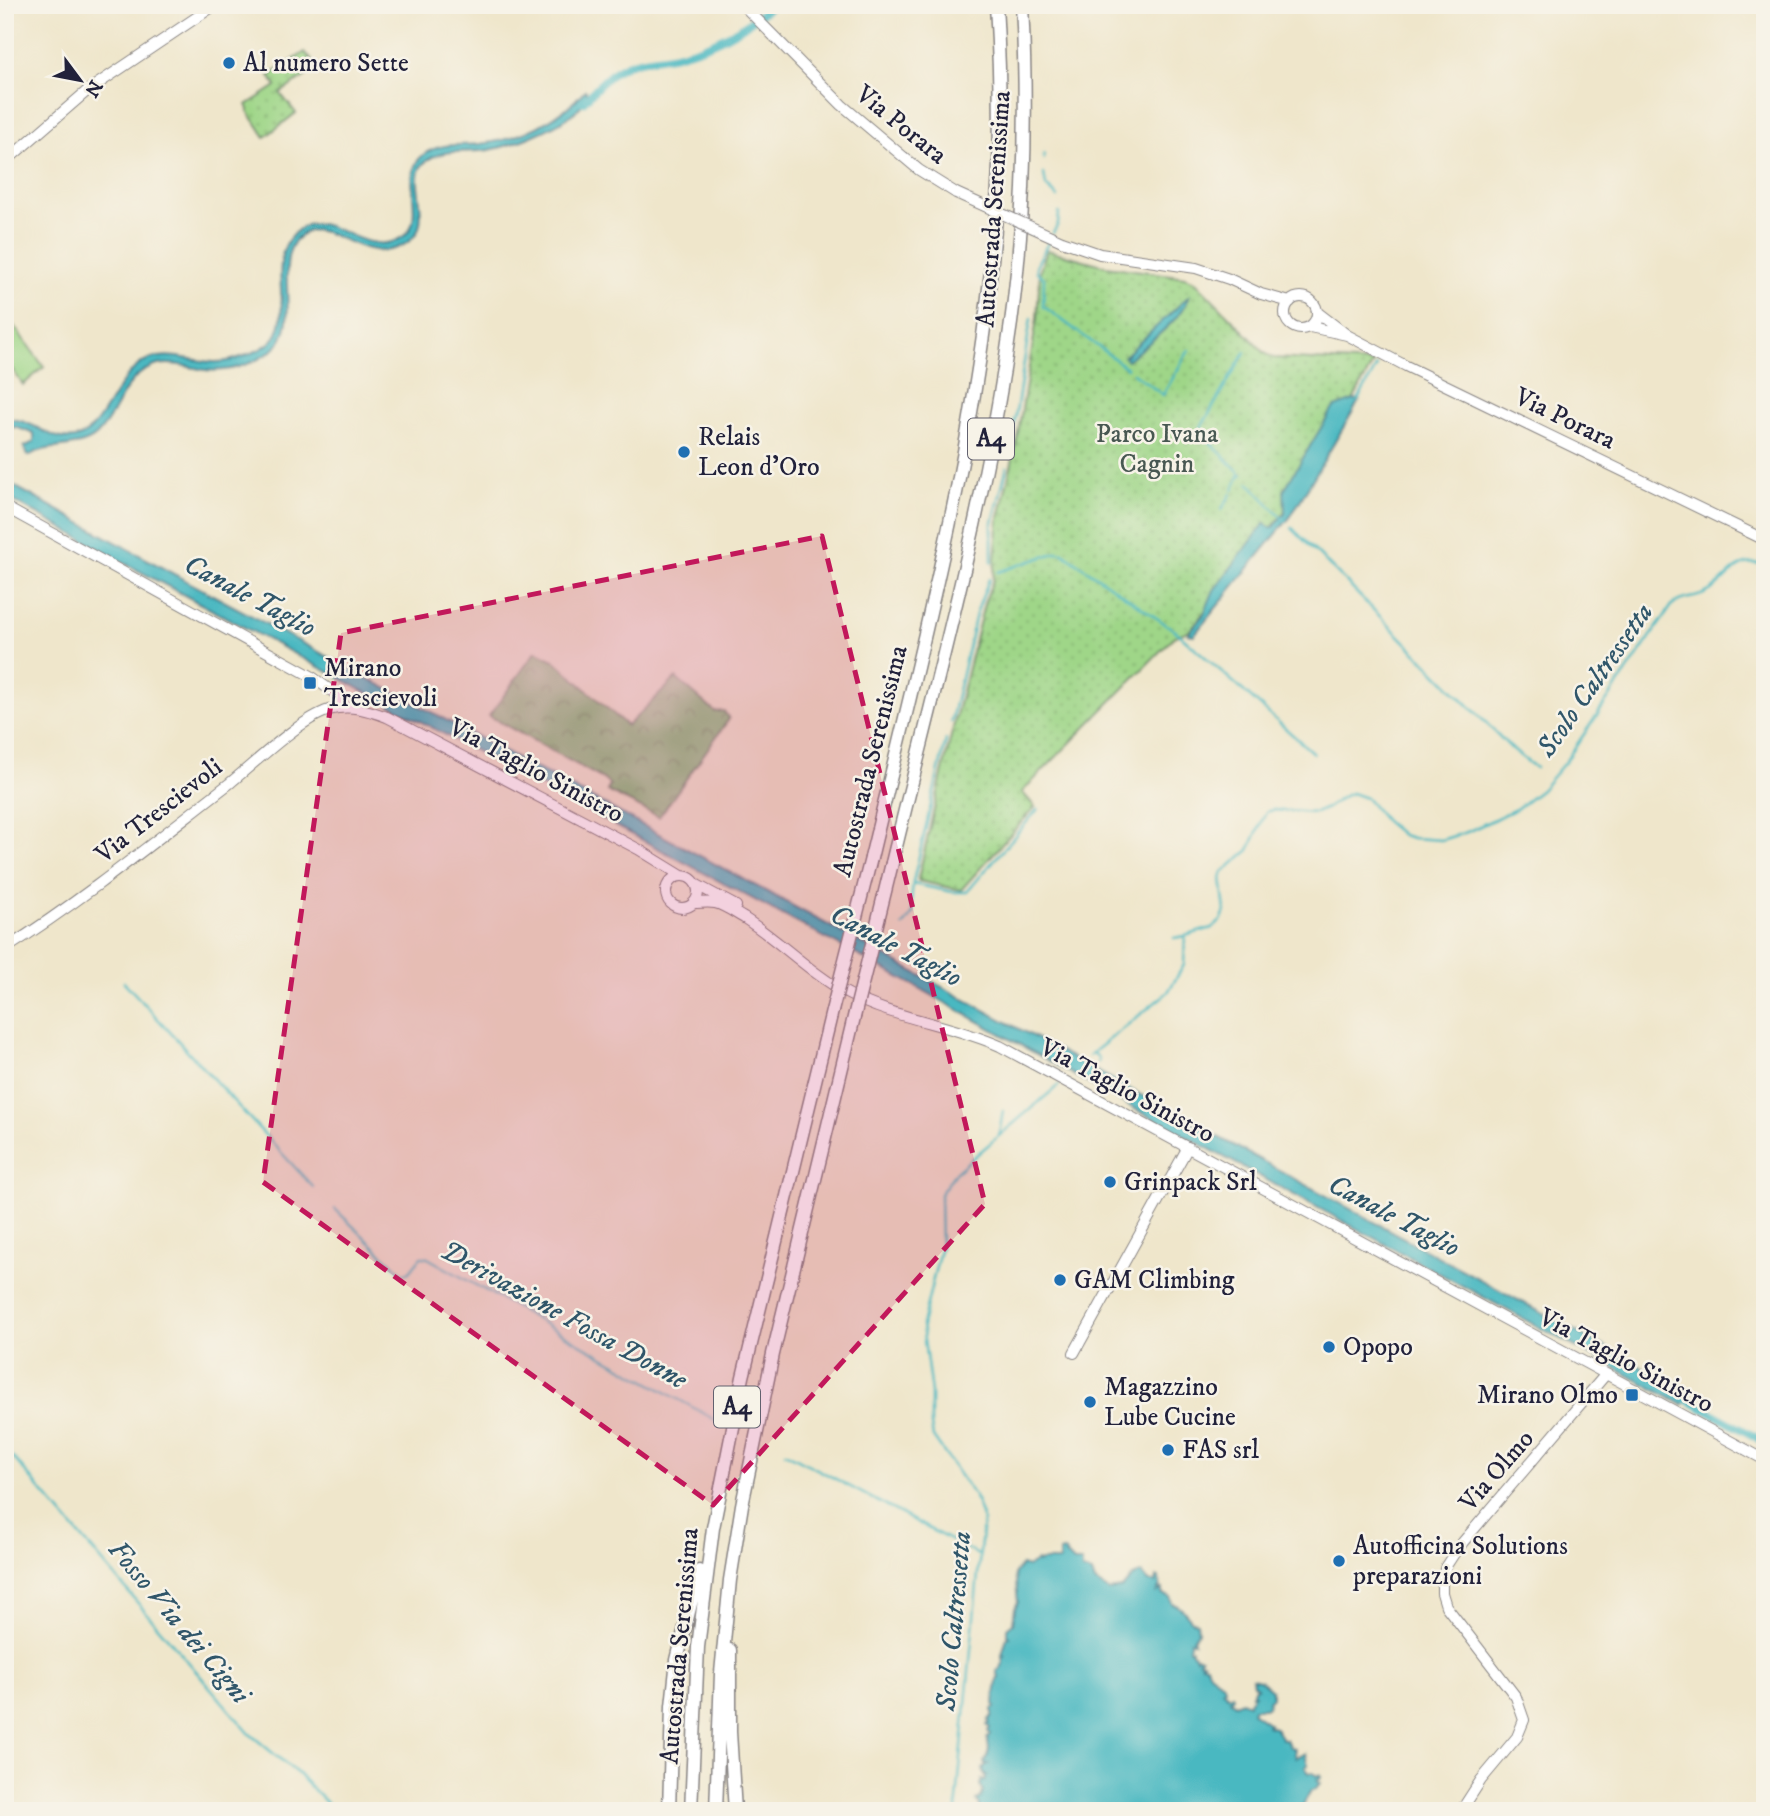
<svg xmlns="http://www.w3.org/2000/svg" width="1770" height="1816" font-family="'IM FELL DW Pica',serif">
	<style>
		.forest { fill: url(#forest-crowns); stroke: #506c58; stroke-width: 2 }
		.park { fill: url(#park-dots); stroke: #607c62; stroke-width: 2 }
		.pitch { fill: #9fd688; stroke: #607c62; stroke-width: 2 }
		.water { fill: #49b8c1; stroke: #366d7e; stroke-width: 2 }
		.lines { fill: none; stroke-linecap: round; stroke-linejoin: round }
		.stream { stroke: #49b8c1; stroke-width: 2.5 }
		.canal { stroke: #49b8c1; stroke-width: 8 }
		.secondary-casing { stroke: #888483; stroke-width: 12 }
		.highway-casing { stroke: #888483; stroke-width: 15 }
		.secondary { stroke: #fff; stroke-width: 10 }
		.highway { stroke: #fff; stroke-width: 12 }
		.secondary-bridge-casing { stroke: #888483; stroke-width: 12; stroke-linecap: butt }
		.highway-bridge-casing { stroke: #888483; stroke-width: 15; stroke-linecap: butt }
		.secondary-bridge { stroke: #fff; stroke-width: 10 }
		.highway-bridge { stroke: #fff; stroke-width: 12 }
		.marked { fill: #c2185b; fill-opacity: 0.2; stroke: #c2185b; stroke-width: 5; stroke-dasharray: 14 9; stroke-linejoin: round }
		.poi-dot { fill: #1f6fb2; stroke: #f7f3e8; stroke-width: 2.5 }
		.labels { text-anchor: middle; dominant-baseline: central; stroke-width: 5; stroke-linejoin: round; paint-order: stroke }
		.shield { fill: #f7f3e8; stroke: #62616f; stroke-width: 2 }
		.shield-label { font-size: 24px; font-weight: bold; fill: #22223b }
		.poi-label { font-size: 26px; fill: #22223b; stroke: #f7f3e8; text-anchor: start }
		.street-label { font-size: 26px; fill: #22223b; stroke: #f7f3e8 }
		.park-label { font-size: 26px; fill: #485852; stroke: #f7f3e8 }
		.water-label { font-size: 28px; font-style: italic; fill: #30566a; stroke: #f7f3e8 }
	</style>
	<defs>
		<pattern id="forest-crowns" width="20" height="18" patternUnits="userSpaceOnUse" patternTransform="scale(1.75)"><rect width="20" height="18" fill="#7fb774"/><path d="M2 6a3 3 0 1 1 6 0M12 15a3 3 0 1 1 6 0" fill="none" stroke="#689460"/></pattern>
		<pattern id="park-dots" width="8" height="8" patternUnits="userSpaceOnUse" patternTransform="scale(1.75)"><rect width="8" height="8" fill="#9fd688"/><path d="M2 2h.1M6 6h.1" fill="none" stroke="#89b776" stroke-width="1.8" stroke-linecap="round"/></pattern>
	</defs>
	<rect width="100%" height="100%" fill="#f7f3e8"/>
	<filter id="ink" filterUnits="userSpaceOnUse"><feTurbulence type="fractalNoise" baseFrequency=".0143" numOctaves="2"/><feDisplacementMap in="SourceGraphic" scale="14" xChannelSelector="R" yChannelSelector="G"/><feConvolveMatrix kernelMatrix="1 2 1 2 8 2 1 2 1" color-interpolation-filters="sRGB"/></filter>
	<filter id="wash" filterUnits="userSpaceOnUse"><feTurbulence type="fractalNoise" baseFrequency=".00686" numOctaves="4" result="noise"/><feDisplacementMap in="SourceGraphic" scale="28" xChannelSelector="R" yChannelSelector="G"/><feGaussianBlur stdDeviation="1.57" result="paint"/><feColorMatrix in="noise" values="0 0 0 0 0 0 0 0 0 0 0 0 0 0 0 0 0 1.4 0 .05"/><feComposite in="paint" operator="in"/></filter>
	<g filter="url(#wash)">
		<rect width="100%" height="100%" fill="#efe6cb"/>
		<path class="forest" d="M536 651 554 660 627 726 676 678 715 712 724 711 729 719 659 817 607 791 610 785 603 779 489 716Z"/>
		<path class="park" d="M305 52 318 68 280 93 296 113 265 137 248 111 249 110 247 105 276 86 269 76Z
			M1047 250 1106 266 1185 277 1195 281 1265 353 1273 358 1373 363 1349 408 1283 514 1190 630 1174 637 1022 792 1035 807 961 890 919 881 918 879 950 740 984 604 993 580 999 518 1016 445 1037 319 1040 270Z"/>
		<path class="pitch" d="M5 314 44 367 23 385 5 359Z"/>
		<path class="water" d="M585 90 590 96C583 104 576 112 567 118 551 129 509 147 489 150 468 154 441 146 423 164 405 184 443 230 397 248 364 261 326 222 306 232 266 252 306 321 274 349 255 364 228 373 205 370 189 367 173 362 158 365 122 374 120 412 97 435 79 452 51 442 28 456L24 447 34 442V434L16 427 5 428V420C32 416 49 443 75 438 105 432 115 371 150 359 170 352 192 361 213 362 227 363 241 358 254 352 261 349 270 344 275 337 294 308 262 253 301 228 328 210 363 256 397 240 433 224 396 177 423 155 439 142 460 146 479 144 517 141 561 119 585 90Z
			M1189 296C1186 316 1143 348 1127 360L1124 357Z
			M1354 400 1359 401 1291 516 1194 635 1188 634 1204 614 1214 590 1265 523 1269 527H1274L1285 513 1284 490 1316 436 1334 407Z
			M5 481 192 584 771 894 1689 1393 1683 1405 1113 1097 921 989 128 565 5 496Z
			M1064 1551 1067 1554 1064 1556 1067 1555 1074 1562H1082V1570L1092 1573 1095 1582 1109 1591 1122 1589 1133 1576 1141 1573 1149 1582 1155 1581V1584L1156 1577 1159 1578 1160 1586 1157 1592 1162 1589V1594L1170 1597 1172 1604C1180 1605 1186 1614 1192 1621L1197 1622 1198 1632 1193 1639 1194 1642 1190 1641 1189 1649H1192V1653H1194L1196 1658 1197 1656 1201 1658 1199 1661 1203 1662 1201 1664 1206 1665 1209 1673 1224 1684 1225 1688 1222 1690 1229 1696 1232 1694 1233 1697 1230 1700 1235 1704 1241 1701 1248 1704 1253 1695 1256 1694H1252L1255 1687 1258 1688 1253 1684 1252 1678 1260 1680 1272 1690V1697L1268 1701 1269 1704 1266 1708H1253L1252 1712 1269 1724 1267 1726 1275 1728 1282 1739H1286L1289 1746 1294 1749 1296 1758 1305 1753 1308 1765 1305 1767 1309 1773H1313L1317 1776 1320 1774 1321 1778 1317 1781 1320 1783 1315 1789 1311 1790 1303 1805 1294 1811H979L980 1805 977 1800 981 1798 983 1792 980 1785 982 1779 984 1781 986 1778 985 1775H987L984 1773 983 1768 988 1764H985L984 1761C991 1752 989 1746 987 1738L990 1734 988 1731 990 1728 987 1725 990 1723 988 1721 992 1716V1709L995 1708C992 1700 997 1691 997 1679L999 1678 997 1671 1001 1669 1003 1663 1002 1657 1005 1656 1002 1655 1007 1637 1009 1636 1007 1635V1628L1013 1623 1015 1608 1018 1602 1015 1573 1021 1565 1027 1567 1036 1561 1037 1563 1041 1561H1059V1552Z"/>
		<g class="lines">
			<path class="stream" d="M759 5 765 11
				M1044 153V159
				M1044 174 1046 186 1058 197
				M1053 233 1058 224 1059 213
				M1050 239 1036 266 1037 272 1044 278 1043 306 1127 368
				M1133 373 1163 395 1189 350
				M1357 402 1377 366
				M1011 444 1031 318
				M1242 475 1199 431 1245 352
				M1249 483 1286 522
				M1233 490 1240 474
				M1222 509 1231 494
				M1292 528 1514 751 1536 768
				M992 562V526L1007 467
				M998 572 1058 552 1063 553 1177 632 1313 753
				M951 721 976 614 989 579
				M913 884 953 892H967L1038 809
				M903 926 913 914 911 902 913 882 946 740
				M1174 938 1185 936
				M124 982 313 1187
				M1094 1053 1099 1059 1098 1062
				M1089 1056 1168 992 1184 965 1185 936 1212 928 1221 921 1225 911 1221 878 1223 872 1249 850 1266 812 1273 810 1315 813 1327 808 1346 795 1352 793 1366 798 1385 821 1402 835 1412 838 1441 840 1467 832 1516 809 1541 790 1565 762 1673 604C1683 597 1695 599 1706 593 1729 582 1733 556 1765 565
				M999 1135 1003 1111
				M335 1209 403 1274 409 1272 421 1257H426L717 1421
				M5 1448 250 1734 298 1774 335 1811
				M785 1452 980 1556
				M956 1811 983 1520 975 1497 933 1437 931 1425V1393L922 1325 941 1246 940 1194 955 1173 1059 1085"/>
			<path class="canal" d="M583 102C594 91 605 77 619 69 637 58 657 59 676 55 711 47 745 28 772 5
				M1678 1395 1765 1442"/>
		</g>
	</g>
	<g filter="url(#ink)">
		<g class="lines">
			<defs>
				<path id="secondary" d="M743 5 842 105 919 170 956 193
					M5 162 87 91 215 5
					M1062 241 1100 254 1196 268 1229 279 1261 294 1290 302
					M1285 313a16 16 0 1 1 32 0a16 16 0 1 1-32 0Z
					M1317 312 1347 335 1406 366 1765 540
					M1310 327 1347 335
					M5 507 311 676 337 695 339 708
					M666 892a16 16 0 1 1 32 0a16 16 0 1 1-32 0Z
					M697 885 736 906
					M694 903C701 903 708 902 715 903 726 906 735 913 744 918 780 941 810 973 848 994 895 1019 951 1024 1000 1046L1765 1460
					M5 949C84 899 156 840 230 783 256 762 299 720 329 710 350 704 368 710 387 717L638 849 682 876
					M1074 1353 1188 1147
					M1461 1811 1481 1780 1517 1737 1524 1720 1516 1697 1446 1606 1442 1593V1579L1446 1566 1457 1549 1606 1374"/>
				<path id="highway" d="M871 858C923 641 982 425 997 202 1002 136 1000 70 996 5
					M892 863C933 693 981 523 1007 350 1025 236 1028 120 1022 5
					M730 1650V1732L735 1811
					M669 1811 672 1706 677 1660 699 1571
					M691 1811 698 1647 713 1528 743 1377 832 1011
					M716 1811 721 1673 730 1580 742 1505 773 1354 854 1017"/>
			</defs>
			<use href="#secondary" class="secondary-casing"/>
			<use href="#highway" class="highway-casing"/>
			<use href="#secondary" class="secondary"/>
			<use href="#highway" class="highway"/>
			<defs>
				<path id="secondary-bridge" d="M956 193 1062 241"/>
				<path id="highway-bridge" d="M832 1011 871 858
					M854 1017 892 863"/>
			</defs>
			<use href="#secondary-bridge" class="secondary-bridge-casing"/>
			<use href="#highway-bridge" class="highway-bridge-casing"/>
			<use href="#secondary-bridge" class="secondary-bridge"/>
			<use href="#highway-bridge" class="highway-bridge"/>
		</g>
	</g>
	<path class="marked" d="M822 536 985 1204 713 1505 263 1182 341 633Z"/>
	<g class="poi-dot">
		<circle cx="229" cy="63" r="7"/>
		<circle cx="684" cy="452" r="7"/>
		<rect x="303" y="676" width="14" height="14" rx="3.5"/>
		<circle cx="1110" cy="1182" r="7"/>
		<circle cx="1060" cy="1280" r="7"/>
		<circle cx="1329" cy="1347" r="7"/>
		<rect x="1625" y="1388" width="14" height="14" rx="3.5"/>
		<circle cx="1090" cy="1402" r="7"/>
		<circle cx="1168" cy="1450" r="7"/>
		<circle cx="1339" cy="1561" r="7"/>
	</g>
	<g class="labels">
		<g class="shield">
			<rect x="968" y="418.5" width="46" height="41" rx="5"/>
			<rect x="714" y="1386.5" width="46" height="41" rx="5"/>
		</g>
		<g class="shield-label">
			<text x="991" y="439">A4</text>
			<text x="737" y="1407">A4</text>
		</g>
		<g class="poi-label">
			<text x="243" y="63">Al numero Sette</text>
			<text x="698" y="437">Relais<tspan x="698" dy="30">Leon d'Oro</tspan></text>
			<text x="324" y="668">Mirano<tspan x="324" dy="30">Trescievoli</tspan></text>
			<text x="1124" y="1182">Grinpack Srl</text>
			<text x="1074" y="1280">GAM Climbing</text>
			<text x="1343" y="1347">Opopo</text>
			<text x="1104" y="1387">Magazzino<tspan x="1104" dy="30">Lube Cucine</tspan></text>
			<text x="1618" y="1395" text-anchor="end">Mirano Olmo</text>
			<text x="1182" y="1450">FAS srl</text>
			<text x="1353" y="1546">Autofficina Solutions<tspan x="1353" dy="30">preparazioni</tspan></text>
		</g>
		<g class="street-label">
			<text transform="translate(901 125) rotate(39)">Via Porara</text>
			<text transform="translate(994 209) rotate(-86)">Autostrada Serenissima</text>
			<text transform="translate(1565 419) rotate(26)">Via Porara</text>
			<text transform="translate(871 761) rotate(-76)">Autostrada Serenissima</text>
			<text transform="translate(536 771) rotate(28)">Via Taglio Sinistro</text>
			<text transform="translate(159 811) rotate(-38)">Via Trescievoli</text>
			<text transform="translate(1127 1091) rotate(28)">Via Taglio Sinistro</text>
			<text transform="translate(1626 1361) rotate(28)">Via Taglio Sinistro</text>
			<text transform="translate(1497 1471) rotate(-49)">Via Olmo</text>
			<text transform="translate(680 1646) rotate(-85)">Autostrada Serenissima</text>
		</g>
		<g class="park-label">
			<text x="1157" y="434">Parco Ivana<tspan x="1157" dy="30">Cagnin</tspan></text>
		</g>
		<g class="water-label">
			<text transform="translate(250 596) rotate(28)">Canale Taglio</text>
			<text transform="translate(1595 680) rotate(-55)">Scolo Caltressetta</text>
			<text transform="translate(896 946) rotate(28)">Canale Taglio</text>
			<text transform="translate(1394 1216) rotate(28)">Canale Taglio</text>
			<text transform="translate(564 1315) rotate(29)">Derivazione Fossa Donne</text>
			<text transform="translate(954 1621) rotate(-85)">Scolo Caltressetta</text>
			<text transform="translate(179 1622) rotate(50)">Fosso Via dei Cigni</text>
		</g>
	</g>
	<rect width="1770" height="1816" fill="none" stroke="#f7f3e8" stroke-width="28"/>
	<g transform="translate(80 80) rotate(122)" stroke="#f7f3e8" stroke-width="5" paint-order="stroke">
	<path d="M0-5L12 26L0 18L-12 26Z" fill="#22223b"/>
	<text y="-10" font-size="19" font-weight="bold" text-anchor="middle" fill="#22223b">N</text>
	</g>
</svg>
